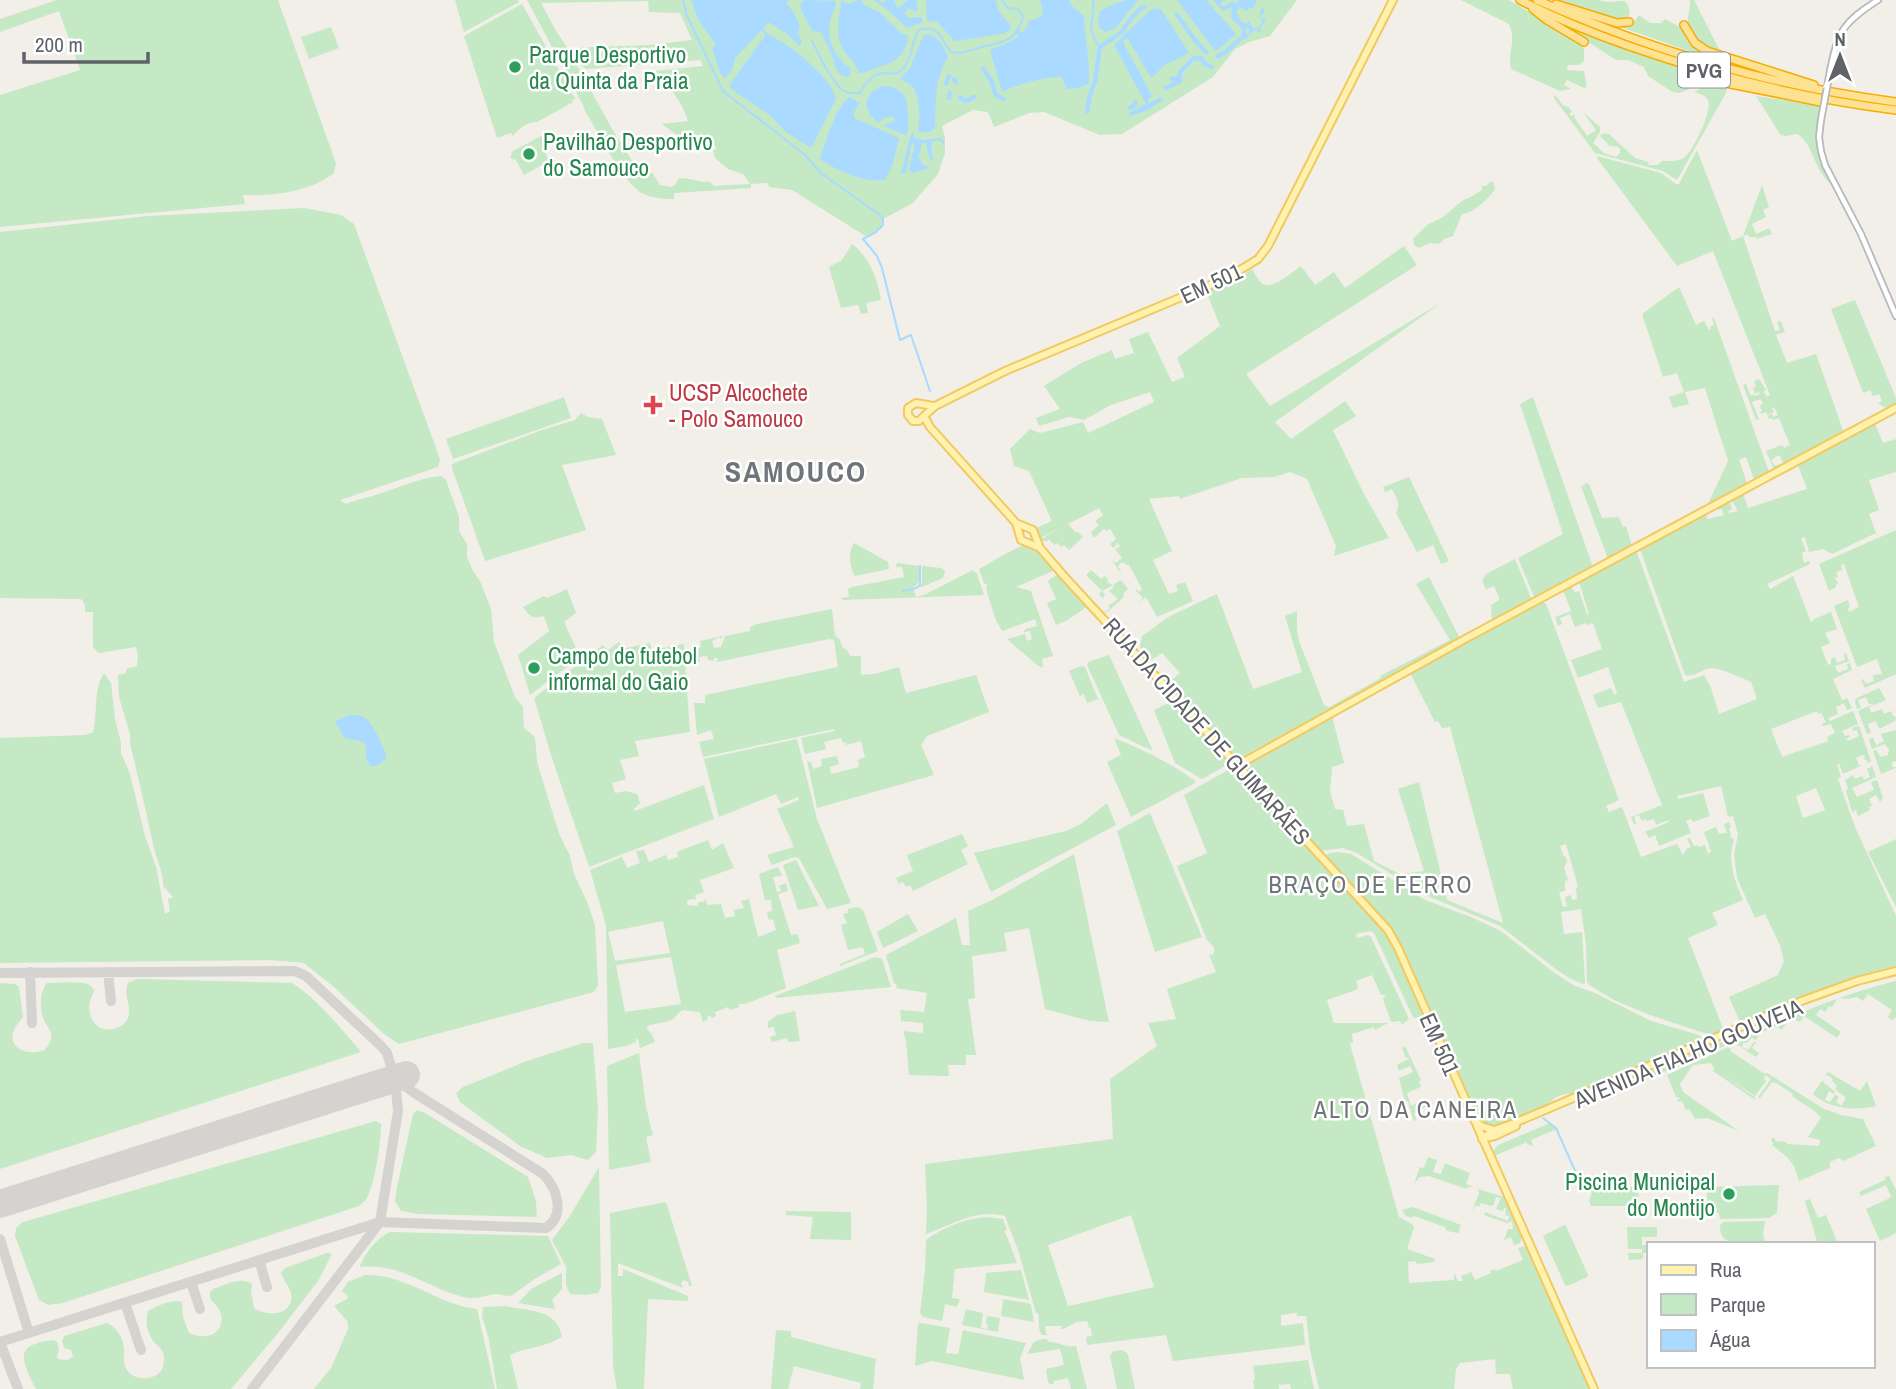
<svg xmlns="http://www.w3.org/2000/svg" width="1896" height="1389" font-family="'Archivo Narrow',sans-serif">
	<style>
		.green { fill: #c5e8c5; fill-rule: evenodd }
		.water { fill: #aadaff }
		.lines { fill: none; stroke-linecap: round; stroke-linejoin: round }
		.stream { stroke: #aadaff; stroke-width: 2 }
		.canal { stroke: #aadaff; stroke-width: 4.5 }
		.taxiway { stroke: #d4d3d0; stroke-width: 10 }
		.runway { stroke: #d4d3d0; stroke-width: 28 }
		.minor-casing { stroke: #b5b8bc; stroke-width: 8 }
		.major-casing { stroke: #f2c960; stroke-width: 10 }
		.highway-casing { stroke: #f9ab00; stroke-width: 10 }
		.minor { stroke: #fff; stroke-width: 4.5 }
		.major { stroke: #fff2af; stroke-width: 6 }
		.highway { stroke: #fde293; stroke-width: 7 }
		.minor-bridge-casing { stroke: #b5b8bc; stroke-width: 8; stroke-linecap: butt }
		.minor-bridge { stroke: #fff; stroke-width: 4.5 }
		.leisure-dot { fill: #2e9e5b; stroke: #fff; stroke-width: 2.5 }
		.health-dot { fill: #e0444e; stroke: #fff; stroke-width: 2.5 }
		.labels { text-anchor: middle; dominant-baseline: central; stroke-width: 5; stroke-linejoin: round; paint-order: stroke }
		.shield { fill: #fff; stroke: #8f9295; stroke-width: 2 }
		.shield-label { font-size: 21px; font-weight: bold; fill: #5f6368 }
		.leisure-label { font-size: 23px; fill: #27864d; stroke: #fff; text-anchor: start }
		.street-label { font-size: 23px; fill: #5f6368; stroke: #fff }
		.health-label { font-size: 23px; fill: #be3a42; stroke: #fff; text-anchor: start }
		.neighbourhood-label { font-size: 24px; letter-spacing: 2px; fill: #70757a; stroke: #fff }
		.district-label { font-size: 30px; font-weight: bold; letter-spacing: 2px; fill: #70757a; stroke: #fff }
	</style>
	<rect width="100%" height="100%" fill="#f1efe8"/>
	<path class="green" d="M57 0H278L334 158 336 164 334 173C310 192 273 196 243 195L245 204 0 227V95L80 70 59 11 0 32V19Z
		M455 0H518L519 2 464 32Z
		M527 0H1297L1270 36 1249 42 1235 49 1213 77 1122 134 1100 135 1044 112 1029 113 994 127 988 112 973 110 942 126 945 138V153L938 174 913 203 883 219V225L876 232 867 237 792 190 769 187 768 183 751 184V188L674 193V199C664 199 651 198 642 193 623 183 597 130 585 111L583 105ZM540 1 542 3 648 1 649 12 680 13 692 40 649 45 571 48 569 50 556 31ZM570 53 586 69 701 60 703 66 656 71 657 80C671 84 684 107 688 121L662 124 682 139 707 136 716 147V150L713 149 715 158 728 169 743 174 750 184 714 186 709 181C698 184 689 176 678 179L676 184 671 187 660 185 653 174 646 169 638 170 615 134Z
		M1461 0H1509L1579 41 1584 49V61L1579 65H1568L1567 70 1584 71 1587 87 1584 88 1567 80 1564 85 1571 89 1560 91 1511 69C1507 54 1517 41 1509 24Z
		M1561 0H1598L1607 2 1624 1 1628 5 1630 14 1626 19 1619 20Z
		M1690 0H1694L1721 53C1707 48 1690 40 1688 23 1687 15 1691 8 1690 0Z
		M522 4 574 97 576 98 572 100 573 102 537 122C527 122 517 130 513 136L511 133 497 138 464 36Z
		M1639 15 1650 23H1661L1665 19 1680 27 1692 45 1721 59 1689 51 1612 24C1623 25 1632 28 1639 15Z
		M1562 25C1617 46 1672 66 1729 82L1711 80 1701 82 1683 92 1678 93 1671 91 1648 76 1644 67 1628 60H1616Z
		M331 27 339 48 309 59 301 37Z
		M1716 85 1727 86V91L1677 180 1663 171 1595 153 1554 98V95C1559 98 1559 101 1563 105 1567 107 1569 107 1572 111L1569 114 1571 116 1575 114 1574 117 1587 136 1596 130 1583 112 1600 127V132L1593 143 1604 153 1616 157 1620 153V149L1617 146 1615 147 1612 145 1610 146 1600 136 1604 133 1609 134 1635 158 1648 162 1649 165H1658L1662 161C1670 161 1678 162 1685 157 1693 151 1713 110 1708 101 1706 95 1700 94 1694 92L1705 86Z
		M1756 96 1820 105C1814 141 1817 155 1834 186 1814 174 1814 143 1797 134L1785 136 1780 134Z
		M545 134 548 140 543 142 544 145 542 146 549 161 524 175 516 160 512 159 510 156 512 155 511 152Z
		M1697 150 1732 241 1743 236 1762 185 1769 207 1763 210 1766 217 1752 224 1756 234 1769 228 1772 234 1756 239V237H1749L1748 234 1743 236 1775 331 1780 330 1777 322 1781 321 1785 332 1776 335 1787 363 1816 354 1844 433 1784 464 1779 455 1771 460 1775 466 1779 464V466L1774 469 1766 451 1782 445 1784 448 1790 445 1779 418 1773 420 1772 418 1769 419 1767 416 1772 414 1773 417 1778 415 1774 407 1772 408 1774 412 1767 415 1766 412 1761 414 1760 412 1762 411 1760 405 1763 404 1761 399 1752 402 1759 419 1756 420 1743 385 1746 384 1750 395H1754L1755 396 1760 394 1759 392 1755 394 1753 388 1756 387 1754 381 1759 379 1766 390 1763 391 1766 395 1765 397 1770 395 1713 251 1677 266 1597 158V156L1661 173 1676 184H1679Z
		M1493 181 1495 189C1489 198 1473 214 1462 214L1453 236 1444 239 1439 244 1430 243 1419 248 1414 245 1413 239 1427 225 1443 217 1463 200 1469 198 1482 190V186H1486L1490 182Z
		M304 208 341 215 354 224 440 459 438 467 340 500 346 504C357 499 368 498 379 494 400 487 419 478 441 476L446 480 459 517V531L467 544V557L473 571 481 583 491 609 494 642 515 697 523 707 524 728 535 737 537 762 552 811 560 836 570 856 574 874 587 902 595 925 598 985 594 992 399 1044 384 1034 335 988 304 963 271 960 0 963V738L85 735 93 732C98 712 93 690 104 673L111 683 115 719 121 743V753L130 774 145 836 156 867 165 914 170 911 168 899 173 897 163 886C164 872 156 859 153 844 146 811 138 777 130 743V734L119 697 118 675 126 673V669L137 666 138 655 136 647 99 653 93 647V612H85V605L81 599 0 598V232L148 216Z
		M852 244C871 259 877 278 881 300L866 303 868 313 861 314 858 305 841 308 829 267 842 260Z
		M1404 246 1417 265 1246 374 1270 406 1442 302 1275 422 1291 439 1345 401 1356 416 1333 430 1364 494 1389 538 1334 556 1336 546 1307 479 1290 472 1274 477 1242 478 1180 499 1179 496 1149 499 1172 551 1153 560 1169 594 1178 591 1176 585 1185 582 1193 601 1157 617 1146 597 1138 603 1143 598 1135 590 1136 589 1139 592 1142 589 1129 565H1127L1122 562 1118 566 1121 571 1120 572 1112 560 1116 563 1122 558 1115 549 1120 547 1117 542 1116 543 1117 545 1113 548 1110 544 1116 539 1110 529 1107 531 1104 529 1094 538 1091 532 1099 525 1095 521 1103 515 1099 508 1068 524 1076 533 1078 532 1083 537 1069 550 1064 545 1061 547 1057 543 1054 545 1049 539 1046 542 1044 540 1042 543 1052 556 1038 541 1062 527 1039 539 1036 528 1052 521 1029 471 1014 466 1010 449 1030 429 1040 433 1083 422 1088 433 1154 402 1150 392 1111 405 1084 420 1069 417 1039 426 1036 418 1060 409 1044 386 1081 363 1112 350 1115 359 1134 353 1129 339 1148 332 1172 382 1185 377 1177 358 1220 326 1206 291 1245 274 1252 269C1255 274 1258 281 1263 284 1274 289 1292 272 1301 266L1315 285 1334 272 1345 288Z
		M1679 287 1696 325 1704 321 1709 330 1711 329 1710 327 1714 325 1712 318H1714L1769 472 1754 479 1746 457 1739 460 1747 483 1707 506 1728 461 1705 388 1685 392 1689 404 1673 408 1669 397 1684 392 1677 373 1663 377 1642 314Z
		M1855 300 1896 398V405L1887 409 1878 403 1882 401 1879 394 1873 396 1870 390 1863 393 1831 309Z
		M564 397 571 418 453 459 446 439Z
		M1533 397 1593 567 1535 599 1518 558 1563 534 1520 404Z
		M581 413 588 417 602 419 616 455 562 465 586 530 485 561 452 468V464L542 430 575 420Z
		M1874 421 1883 443 1896 439V472L1869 480 1879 510 1869 514 1876 533 1832 554 1823 549 1809 552 1805 537 1801 538 1806 551 1802 553 1804 563 1810 561V564L1767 584 1770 589 1793 576 1811 622 1814 620V619L1831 612 1837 629 1825 633 1830 643 1821 647 1828 665 1831 664V659L1835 657 1837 663 1845 660 1844 654 1846 653 1849 661 1835 666 1838 673 1848 669 1847 664 1850 663 1852 670 1833 679 1842 700 1847 698 1852 708 1847 710 1844 703 1836 707 1838 714 1828 718 1830 721 1853 711 1858 724 1842 731 1845 736 1849 735 1850 737 1846 739 1848 741 1859 736 1857 730 1854 731 1852 728 1859 726 1871 761 1868 763 1866 759 1864 760 1865 756 1863 755 1856 758 1859 765H1862L1843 774 1839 763 1837 764 1841 777 1838 779 1855 827 1896 916V968L1851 978 1799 998 1741 1024 1729 997 1778 975 1784 961 1780 945 1765 914 1755 918 1737 878 1734 855 1738 834 1733 816 1728 817 1721 786 1677 796 1678 799 1703 793 1710 816 1693 822 1691 819 1686 821 1691 833 1659 846 1655 835 1649 838 1646 832 1640 834 1669 822 1668 820 1656 825 1654 819 1647 821 1646 819 1642 821 1639 815 1634 817 1636 824H1634L1631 817 1662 805 1621 702 1598 708 1593 695 1611 688 1614 695 1617 693 1608 667 1578 678 1571 660 1602 649 1593 623 1587 625 1586 623 1575 627 1570 614 1560 618 1562 624 1558 626 1555 617 1571 611 1563 590 1571 586 1575 593 1579 591 1587 614H1589L1579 582 1636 550 1684 682 1704 675 1711 688 1719 714 1757 699 1751 682C1739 677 1724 669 1712 668 1702 668 1695 678 1685 675L1640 549 1704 512 1708 519 1724 515 1722 509 1718 510 1717 506 1729 500 1732 509 1728 511 1729 513 1738 511 1731 499 1743 493 1748 508 1807 489 1797 463ZM1817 711 1818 714 1821 713 1826 722 1822 724 1823 726 1831 724 1835 733 1827 737 1828 741 1782 757 1771 729ZM1816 788 1825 810 1803 818 1796 796Z
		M1409 477 1449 561 1441 564 1433 545 1417 552 1396 513C1401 505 1396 496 1392 489L1385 492 1383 487Z
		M1585 483 1589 484 1602 518 1618 517 1620 519 1623 527 1626 526 1632 546 1608 559 1581 486 1585 485Z
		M1896 530V674L1865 688 1861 680 1863 679 1866 684 1874 681 1873 675 1882 674 1877 659 1857 667 1834 606 1848 600 1850 607 1848 608 1849 612 1859 607 1844 564 1841 565 1842 570 1836 572 1838 577 1835 578 1838 583 1836 585V587L1829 591 1819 564Z
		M854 543 888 562 889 569 855 576C849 567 848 552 854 543Z
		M1025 544 1034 546 1055 570 1016 587 1031 591 1053 656 1042 659 1043 668 1037 665 1007 639 1025 634 1027 641 1032 639 1030 631 1024 632 1025 629 1037 626 1035 619 1002 631 995 618 986 588 988 585 984 583 979 569 1005 554Z
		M1515 559 1532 600 1492 621 1491 605 1499 600V597L1494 586 1486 589 1482 581 1486 574Z
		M897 563 919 566C920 575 922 584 912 588L913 590 920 587 922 583V566L941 568 945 571 943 578 914 590 916 597 924 595 973 570 977 574 984 595 842 600 841 598 849 597 848 589 852 587 904 577 902 567H896Z
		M1091 570 1101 579 1105 576 1108 580 1107 582 1113 585 1121 580 1128 589 1123 594 1124 597 1106 613 1101 609 1106 612 1110 608 1108 606 1118 599 1109 591 1114 587 1113 585 1102 591 1105 595 1102 598 1099 594 1102 591 1086 575Z
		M1058 574 1088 606 1066 621 1056 625 1047 603 1056 599 1048 581Z
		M1429 577 1460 639 1238 759 1218 739 1217 740 1168 683 1180 673 1162 653 1150 661 1140 648 1142 636 1170 616 1217 594 1253 689 1302 672 1285 616 1297 611V630L1299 641 1324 705 1329 707 1381 678 1380 676 1450 640 1416 584Z
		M567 589 576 613 564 622 580 657 530 695 518 655 549 631 544 616C533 619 530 617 523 607L544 596 547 598Z
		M1540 601 1546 604 1619 800 1606 806 1609 812 1622 807 1641 857 1677 844 1683 855 1686 849 1691 847 1687 839 1690 838 1694 846 1697 845 1698 847 1705 845 1708 854 1711 851 1704 832 1716 827 1719 834 1727 833 1724 824 1729 822 1731 827 1729 828 1731 838 1734 839C1727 861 1734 879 1743 900L1712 913 1718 925 1688 938 1724 1031 1710 1035 1650 1015 1614 1000 1589 985 1587 982 1586 944 1581 909 1561 912 1564 934 1582 932 1585 983 1583 984 1569 978 1557 970 1500 926 1423 894 1357 853 1343 848 1320 851 1296 824 1298 818 1296 815H1291L1247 768 1248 763 1332 716 1344 763 1332 767 1330 791 1335 809 1343 810 1347 826 1364 824 1374 861 1400 874 1424 871 1398 789 1419 782 1447 900 1503 923 1450 727 1442 728 1438 721 1435 722 1410 673ZM1566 844 1578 887 1576 888 1577 899 1572 900 1571 895 1565 897 1567 906 1563 907 1559 892 1565 891V881L1568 880 1564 868 1567 862 1566 857 1563 855 1560 846Z
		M832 609 835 635 840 640 842 647 847 650 850 656H861V675L874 674 899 667 906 693 976 675 989 712 927 736 921 745 934 775 817 808 807 761 811 762 813 769 822 766 821 759 837 756 839 764 830 767 831 774 859 767 858 760 865 757 861 741 846 745 845 742 843 743 841 738 824 742 826 749 805 754 801 738 835 731 834 729 703 757 699 742 714 739 711 730 697 735 694 703H705V695L838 667 834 640 829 639 717 662 718 658H714L713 661 708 660 707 656 699 657 700 662H691L690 649 701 647 700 641 723 636 721 639 720 637 712 641 714 648 721 647 725 636 750 631V627L757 624Z
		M619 642 622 646 618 647 617 650 650 643 652 650 684 644 685 661 679 662 675 659V664L685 663 690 732 635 741 639 756 620 760 626 779 612 783 615 793 626 791 637 794 640 803 634 809 635 811 704 785 714 819 589 867 551 755 534 698 603 645 608 650Z
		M1109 655 1153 751 1119 735 1087 665 1088 662Z
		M1081 666 1085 667 1098 699 1087 703 1084 694 1080 696 1069 671Z
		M1879 688 1886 700 1869 707 1871 713 1882 709 1884 714 1891 711 1893 716 1896 717 1895 721 1879 729 1876 721 1868 724 1871 733 1867 734 1858 711 1874 704H1869L1866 697 1858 700 1861 708 1857 709 1855 701 1857 698Z
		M1175 700 1232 762 1202 779 1175 763 1154 710Z
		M1896 730V761L1891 763 1893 767H1896V768L1881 774 1873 751 1876 750 1881 757 1888 755V752L1890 751 1885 744 1872 749 1869 739 1873 737 1876 745 1884 741 1881 734Z
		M1114 738C1142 749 1171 763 1195 781V783L1131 817 1107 762 1121 755Z
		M797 739 817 819 851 903 827 909 799 858 794 857 772 865 767 855 794 847 777 809 799 800 798 797 781 804 776 794 719 817 704 759Z
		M1872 766 1876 777 1852 788 1857 797 1874 790 1871 782 1877 780 1883 798 1880 802 1876 795 1869 799 1872 806 1869 807 1870 810 1858 816 1856 810 1852 812 1846 791 1848 788 1845 780 1853 775 1855 779 1862 776 1864 780 1870 777 1867 769Z
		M1235 768 1240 770 1387 932 1423 1008 1422 1016 1415 1018 1413 1017 1374 933 1371 931 1356 934 1357 938 1368 935 1371 937 1409 1019 1402 1025 1400 1021 1391 1022 1383 999 1386 995H1381L1372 975 1356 981 1358 988 1356 990 1327 1000 1334 1023H1388L1375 1030 1374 1027 1352 1034 1353 1042 1350 1044 1399 1217 1412 1224 1414 1227 1407 1249 1435 1259 1434 1262 1417 1264 1415 1261 1408 1262 1409 1283 1454 1280V1273L1458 1281H1463L1461 1276 1471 1272 1475 1280 1491 1273 1490 1271 1494 1269 1496 1271 1523 1260 1518 1248 1526 1246 1590 1389H1513L1510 1374H1496L1495 1359 1460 1363 1456 1369 1454 1389H1319L1310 1350 1306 1316H1297V1313L1281 1315V1326L1303 1323 1305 1345 1173 1361 1166 1335 1087 1345 1086 1337 1092 1336 1091 1328H1089L1087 1321 1077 1322 1063 1329H1061L1062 1326H1045L1046 1333 1048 1335H1042C1037 1330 1040 1319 1038 1313H1036L1019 1253 1005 1216C976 1208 952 1225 926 1234L927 1208 925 1164 1113 1139 1110 1079 1157 1046 1148 1023 1176 1019 1167 989 1216 972 1209 954 1212 955 1214 953V947L1207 940 1177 866 1207 853 1184 795 1230 769ZM1131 1215 1154 1287 1068 1306 1048 1245Z
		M1107 803 1116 825 991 892 974 853 1066 831 1081 824Z
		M1150 813 1202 937 1155 952 1117 831Z
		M962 834 968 846 961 850 968 864 913 891 910 885 906 887 903 882 899 884 896 878 913 871 907 855Z
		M1896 839V907L1868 852Z
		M708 840 712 850 723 843 734 868 700 880 704 892 695 895 696 900 692 899 687 901V905L698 906V902H703L706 899 707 905 721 904 725 918 735 916 734 910 744 908 741 901 749 899 758 937 776 930 773 919 769 920 767 912 772 911 771 900H765L759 874 778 867 782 876 773 877 777 892 781 891 779 886 786 883 788 891 778 894 791 935 798 934 800 943 777 950 786 988 745 1004H739V1007L730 1010 728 1007 715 1012 716 1016 712 1018 710 1015 707 1017 708 1019 703 1022 700 1012 683 1010 678 1013C672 1025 657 1021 646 1027L652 1035 655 1042 640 1048 638 1039H636V1042L626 1046 608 1049 606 925 590 870 622 857 627 868 640 863 636 851 644 850 649 862 666 855 668 860 678 857 677 852ZM663 921 670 953 615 961 608 932ZM671 957 681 1004 625 1012 616 965Z
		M1337 852 1351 854 1425 900 1471 917 1501 931 1552 971 1573 985 1595 993 1651 1021 1699 1035 1704 1039 1571 1094C1556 1094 1556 1098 1546 1105 1539 1109 1532 1111 1525 1114 1508 1121 1494 1130 1477 1119L1449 1061 1431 1014 1393 938 1367 901 1326 857 1327 854Z
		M1074 854 1109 1022 1090 1021 1045 1009 1029 928 1004 933 1007 951 972 956 975 998 968 999 976 1055H966V1065H948L949 1076 909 1075 906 1041 903 1031 923 1033V1023L901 1021 900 1010 924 1012 927 993 896 988 897 985 894 983 886 955 956 918 962 945H970L968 911 992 900Z
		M796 860 819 906 798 910 783 865Z
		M858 907 863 910 878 951 840 966V964L865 954 863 947 848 950 841 925 847 923 843 914 848 913V909Z
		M908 914 918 931 883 948 877 932Z
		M875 957 882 959 891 987 776 998 775 996Z
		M137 979 292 983C315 997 344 1031 361 1052L0 1169V983L15 984 19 987 23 1018C0 1039 18 1059 45 1050 59 1031 46 1030 42 1015 40 1004 40 991 47 983 56 983 85 980 91 986 92 987 93 989 94 990 94 994 91 997 90 1001 87 1017 95 1032 113 1029 119 1028 124 1025 127 1020 134 1007 122 997 128 983Z
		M1896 981V1017L1892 1020 1888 1017 1892 1010 1868 994 1863 1001 1857 997 1847 999 1838 998 1832 1007 1829 1006 1825 1012 1820 1009 1816 1015 1841 1032 1837 1038 1804 1016 1800 1022 1794 1019 1787 1021 1782 1030 1776 1026 1761 1033 1756 1040 1752 1038 1746 1043 1744 1042 1742 1047 1748 1050 1754 1042H1756L1752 1048 1759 1053 1756 1057 1735 1043C1787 1017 1840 995 1896 981Z
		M795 1011 800 1041 788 1042 787 1038 772 1042 770 1037 776 1035 774 1027 768 1028V1022L777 1015Z
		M1722 1042 1727 1045 1631 1086 1633 1081 1643 1074 1715 1043Z
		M583 1043H593L598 1108 596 1152 588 1160 571 1155 547 1158 520 1146 460 1102 456 1093 463 1087 527 1061Z
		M1405 1046 1421 1080 1419 1082 1421 1087 1407 1093 1411 1106 1425 1100 1428 1106 1414 1113 1416 1119 1414 1122 1408 1101 1405 1102 1399 1078 1413 1072 1410 1066 1399 1071 1397 1065 1409 1059 1408 1057 1406 1058 1402 1048Z
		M1728 1047 1731 1049 1730 1051 1765 1074 1767 1073 1824 1109 1841 1115 1863 1119 1876 1146 1843 1161 1839 1158 1830 1162V1168L1799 1181 1794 1166 1787 1157 1772 1145 1773 1142 1771 1141 1772 1138H1775V1141L1786 1142 1787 1144 1819 1146 1820 1140 1808 1137 1821 1118C1815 1109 1801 1103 1792 1096L1793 1094 1776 1083 1772 1082 1760 1098 1758 1097 1771 1079 1765 1075 1764 1079 1766 1081 1755 1096 1716 1070 1756 1098 1754 1099 1713 1071 1714 1068 1711 1063 1693 1065 1680 1084 1683 1092 1739 1131 1707 1118 1695 1119 1689 1109 1686 1110 1682 1101 1678 1102 1677 1100 1679 1099V1097H1676L1667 1075Z
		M639 1053 646 1107 653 1135 646 1137 651 1162 609 1170 607 1066Z
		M1828 1072 1860 1091 1867 1081 1876 1106C1857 1111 1828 1109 1813 1094L1822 1081 1835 1092 1834 1094 1829 1091 1825 1100 1830 1102 1835 1095 1839 1097 1836 1102 1841 1106 1846 1098 1835 1089 1837 1086 1832 1081 1833 1079 1827 1075 1825 1076Z
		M417 1110 425 1113 528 1177 536 1201 537 1217 418 1214 401 1211 395 1201 397 1187 413 1114Z
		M376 1121 381 1124C381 1140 375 1184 367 1198 366 1200 361 1204 359 1206L63 1303 48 1305 39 1300 15 1236 16 1228 23 1222Z
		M1550 1123 1557 1129 1531 1140 1533 1146 1527 1144V1142L1494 1156V1150L1498 1145Z
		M1428 1157 1437 1160 1433 1172 1441 1174 1445 1163 1470 1173 1466 1184 1473 1187H1468L1467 1189 1429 1176 1420 1177 1414 1184 1420 1167 1424 1168Z
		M599 1167 601 1287 598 1293 585 1295 570 1294 566 1285V1267L552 1240 570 1216Z
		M1889 1176 1896 1190V1233L1880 1241 1866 1209 1890 1198 1891 1196 1886 1185 1861 1196 1859 1192 1885 1180V1177Z
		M1618 1177 1620 1178 1621 1187H1638L1639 1206H1591L1589 1201 1592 1193 1589 1191 1590 1186 1593 1182Z
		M1779 1185 1777 1213 1769 1218 1720 1219 1719 1213 1708 1212 1707 1187Z
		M1478 1189 1504 1197 1522 1237 1520 1243 1514 1245 1511 1237 1504 1240 1503 1239 1505 1238 1508 1229H1513L1512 1221 1507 1223 1484 1215 1485 1212 1508 1221 1509 1216 1505 1215 1506 1208H1504L1503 1211 1496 1209 1501 1198 1496 1197 1493 1206 1479 1203 1481 1207 1476 1205 1472 1211 1479 1193Z
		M1810 1199 1818 1218 1826 1215 1837 1241 1831 1244H1818L1805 1201Z
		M666 1202 692 1286H689L688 1282 683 1280 681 1283 683 1288 618 1263V1276H623V1269L688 1296V1301L648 1299 644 1389H617L613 1365 610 1213Z
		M1413 1207 1461 1225 1458 1233 1447 1231 1445 1227 1414 1216 1411 1218 1405 1215 1402 1210Z
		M786 1211 851 1212V1240L810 1239 813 1217 786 1215Z
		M986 1217 1003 1219 1007 1230 1004 1231 1005 1234H1006L1017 1263 955 1269 952 1298 960 1299 957 1307 945 1304 942 1321 923 1317 920 1313 925 1271 926 1240C944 1227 964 1219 986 1217Z
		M1765 1221 1763 1233 1765 1244C1758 1244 1753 1243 1747 1242 1733 1240 1720 1246 1720 1225L1724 1222Z
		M1564 1225 1566 1226 1588 1275 1587 1277 1567 1286 1565 1285 1543 1236Z
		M1627 1227H1657V1237H1642V1245H1649V1253H1643V1259L1629 1260 1628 1253H1642V1249H1628Z
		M390 1232 548 1236 561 1264 536 1278 511 1296C505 1296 500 1294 495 1294 484 1296 474 1300 463 1297 425 1287 402 1263 360 1267 363 1255 379 1236 390 1232Z
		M327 1253 332 1254 318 1281 278 1333 231 1389H36C21 1360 13 1344 54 1340L58 1343 59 1350 57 1356 58 1359 67 1360 73 1357 71 1350 64 1348 62 1341 64 1336 107 1323C117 1328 123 1337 124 1349 125 1357 122 1363 127 1370 134 1381 153 1381 161 1371 164 1367 164 1360 164 1355 162 1349 158 1346 154 1342 147 1334 145 1321 148 1311 158 1306 170 1299 182 1302L183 1317 189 1333C194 1335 200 1337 207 1336 220 1335 226 1319 218 1308 216 1305 213 1302 210 1299V1292L213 1289C226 1285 240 1276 252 1284L251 1291 254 1308C267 1317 295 1316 291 1293 289 1286 283 1280 281 1273L285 1268Z
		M1021 1270 1029 1300 984 1292 986 1273Z
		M562 1273V1289L552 1300 555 1309 518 1303 531 1289Z
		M365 1275C405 1273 438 1305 477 1309L495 1389H314L331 1368 348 1329V1322L334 1306 347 1299 348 1296 342 1291 348 1282Z
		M1001 1299 1028 1303 1031 1305 1034 1322 1001 1316 1003 1300Z
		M505 1306C529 1311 557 1309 562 1337 546 1347 527 1347 510 1355L518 1389H497L489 1340 482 1316 483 1307Z
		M966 1309 983 1313 981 1328 987 1329 988 1325 986 1324 987 1316 1000 1318 998 1332 962 1325Z
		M920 1323 950 1328 946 1353 958 1354 963 1330 1026 1343 1020 1358 1024 1380 932 1361 915 1366 918 1324Z
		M776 1330 791 1331V1337L876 1359 873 1389H860L861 1383 794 1366 788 1389H771Z
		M1042 1339H1047L1048 1342C1059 1341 1063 1348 1076 1346L1087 1389H1071L1068 1378 1054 1381V1383L1051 1385 1048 1382 1046 1369 1064 1365 1060 1349 1027 1354 1034 1342Z
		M1121 1350 1126 1352 1128 1355 1135 1389H1117L1110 1355 1114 1351Z
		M1308 1360 1314 1389H1291L1290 1384 1279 1385V1389H1254L1253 1380 1255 1379 1253 1366Z"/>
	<path class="water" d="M692 0H789L786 3 794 13 800 26 798 33 802 42 800 46 787 34 770 23H767L763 29 768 34C789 45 831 75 836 99L811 148 786 132 771 116 731 89 730 84 765 36 764 32 761 31 735 58 733 68 725 79 720 72 712 48 716 45C706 30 695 18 692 0Z
		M805 0 836 1C836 7 833 12 831 17 825 37 834 57 850 68V76C837 78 836 68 833 58 830 49 824 40 821 32L812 31 800 7 801 3Z
		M857 0H861L864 5 879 12 901 33 908 36C907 52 896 62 882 66 874 68 868 73 859 73 856 62 848 58 843 49 834 34 840 17 841 2L843 1 849 4Z
		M874 0H879L883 3 886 0H894L898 8 908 0H916L918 10 915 12 908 8 904 13 909 18 921 17 923 22 907 28 888 10Z
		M926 0H996L999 12 1010 24 1011 29 1005 33 955 41 937 22 927 21Z
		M1040 0H1069L1072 6 1084 16C1085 39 1090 60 1089 84L1077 88 1066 89 1062 77C1041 77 1020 84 1002 92L990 50C1004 45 1025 38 1029 21L1041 17 1043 11Z
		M1126 0H1138L1116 28 1105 32 1100 29 1098 22 1100 11 1111 5Z
		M1177 0H1206L1236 34 1218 50 1215 51Z
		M1213 0H1225L1220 3 1223 7 1231 2 1239 3 1238 0H1257L1253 9 1249 8 1246 11 1240 7 1236 11 1241 22 1246 24 1249 21 1253 28 1256 29 1262 23 1260 12 1262 8 1264 9 1265 12 1262 14V18L1266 20 1260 28 1261 33 1255 30 1245 39H1240L1244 34H1249V29L1246 27 1244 30 1231 18 1232 7 1223 11Z
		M1156 8 1161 9 1189 53 1165 65 1151 78 1128 39 1124 40V44L1152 96 1147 101 1149 103 1161 97 1163 100 1148 110 1130 116 1129 113 1146 104 1114 45 1150 10Z
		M927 34C937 35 945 47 948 57 934 80 936 102 935 128L930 132H918C920 119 921 95 911 85 908 82 903 81 900 79L910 68 923 36Z
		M883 86C913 87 907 110 908 133L905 135 884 126 895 120 893 116 884 118 879 123C861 111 862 93 883 86Z
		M850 97 860 103 854 112V118L899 138 892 167 885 180C862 183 839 171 820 159 825 144 836 104 850 97Z
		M913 130V137L922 140 940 138 945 142 943 144 939 140 933 141 931 144 933 161 930 159 926 143H921V150L918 156 922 164 930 168 912 173 909 170 914 148V144L912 142 906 173 900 174C907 161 906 144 913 130Z
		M349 715C353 715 358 715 362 716 373 721 383 747 387 758L376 766H370L366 758V746L362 741 345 738 336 724V721Z"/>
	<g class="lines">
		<path class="stream" d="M683 0 687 16 723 91 805 155 821 173 880 215 883 219V225L876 232 863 239 877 256 882 268 900 340 911 335 930 391
			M1093 0C1096 22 1083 25 1100 47
			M812 41C819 54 831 82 843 90 849 94 854 93 860 93 869 77 877 70 896 74 914 64 909 46 919 30 939 24 940 38 951 52 961 54 965 52 974 49 996 43 1018 44 1023 16L1018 9 1008 8 1002 0
			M903 591 916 588 920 585V566
			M1543 1118 1556 1128 1581 1184"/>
		<path class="canal" d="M1177 15 1195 40 1206 52
			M1244 30V34
			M1017 32 1020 34
			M1218 56 1224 53 1240 39
			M983 69 991 80 996 95 1004 99
			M954 79 956 82
			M1172 79 1178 78 1181 71 1194 58 1202 59 1204 63 1211 67
			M946 84 949 76
			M1166 88 1180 81V75
			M949 98 950 93
			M960 98 966 101 974 97
			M1130 108 1135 105V102
			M1087 111 1090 95 1095 81 1100 47 1122 32 1129 21 1140 9 1145 7"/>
		<path class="taxiway" d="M30 972 32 1023
			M108 972 111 1001
			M0 973 295 971 306 976 380 1045 387 1053 395 1079 398 1111 380 1222 252 1389
			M0 1239 29 1333
			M259 1260 267 1287
			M191 1282 200 1309
			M125 1303 141 1350
			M0 1342 380 1222 546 1228C566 1215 557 1188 543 1174L413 1092 395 1079
			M0 1342 18 1389"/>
		<path class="runway" d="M0 1204 406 1075"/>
		<defs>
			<path id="minor" d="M1830 71C1838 30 1844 22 1878 0
				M1821 120 1819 137 1821 151 1825 165 1861 234 1896 316"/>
			<path id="major" d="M924 416 930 427 1016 523 1033 530 1040 548 1063 575 1388 930 1398 948 1594 1389
				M924 416 935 406 1005 371 1227 278 1258 259 1268 246 1393 0
				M924 416 919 421H913L908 415V408L916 403 933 406
				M1016 523 1021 540 1038 547
				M1238 765 1465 639 1896 408
				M1475 1120 1481 1126 1494 1130
				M1484 1138 1495 1136 1516 1126
				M1482 1139 1494 1130 1512 1124 1804 1000 1857 981 1896 971"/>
			<path id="highway" d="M1520 0C1555 18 1592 33 1629 46 1715 76 1805 99 1896 110
				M1537 0C1652 51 1771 86 1896 102
				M1556 4 1617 23 1629 22
				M1533 9 1547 20 1584 42
				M1684 25 1695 43 1707 51 1814 85
				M1726 83 1821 102"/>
		</defs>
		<use href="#minor" class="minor-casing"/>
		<use href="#major" class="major-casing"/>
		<use href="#highway" class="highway-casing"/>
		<use href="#minor" class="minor"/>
		<use href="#major" class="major"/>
		<use href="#highway" class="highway"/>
		<defs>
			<path id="minor-bridge" d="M1821 120 1830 71"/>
		</defs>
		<use href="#minor-bridge" class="minor-bridge-casing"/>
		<use href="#minor-bridge" class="minor-bridge"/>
	</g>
	<g class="leisure-dot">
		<circle cx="515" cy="67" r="7"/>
		<circle cx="529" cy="154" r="7"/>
		<circle cx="534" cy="668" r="7"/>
		<circle cx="1729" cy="1194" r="7"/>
	</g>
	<path class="health-dot" d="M649.5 394.5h7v7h7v7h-7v7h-7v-7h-7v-7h7z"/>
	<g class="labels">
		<rect class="shield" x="1678" y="52.5" width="52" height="35" rx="5"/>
		<g class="shield-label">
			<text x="1704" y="70">PVG</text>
		</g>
		<g class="leisure-label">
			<text x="529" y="54">Parque Desportivo<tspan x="529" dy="26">da Quinta da Praia</tspan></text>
			<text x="543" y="141">Pavilhão Desportivo<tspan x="543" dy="26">do Samouco</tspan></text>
			<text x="548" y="655">Campo de futebol<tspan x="548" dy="26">informal do Gaio</tspan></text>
			<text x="1715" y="1181" text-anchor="end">Piscina Municipal<tspan x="1715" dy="26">do Montijo</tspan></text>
		</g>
		<g class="street-label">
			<text transform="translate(1211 283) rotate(-25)">EM 501</text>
			<text transform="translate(1207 731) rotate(48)">RUA DA CIDADE DE GUIMARÃES</text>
			<text transform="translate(1440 1044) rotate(66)">EM 501</text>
			<text transform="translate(1688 1053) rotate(-23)">AVENIDA FIALHO GOUVEIA</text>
		</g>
		<g class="health-label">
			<text x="669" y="392">UCSP Alcochete<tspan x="669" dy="26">- Polo Samouco</tspan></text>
		</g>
		<g class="neighbourhood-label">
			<text x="1371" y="884">BRAÇO DE FERRO</text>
			<text x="1416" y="1109">ALTO DA CANEIRA</text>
		</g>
		<g class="district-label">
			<text x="796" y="471">SAMOUCO</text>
		</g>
	</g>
	<rect x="1647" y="1242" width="228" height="126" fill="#ffffff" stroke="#bfc1c3" stroke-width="2"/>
	<rect x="1661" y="1265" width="35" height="10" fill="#fff2af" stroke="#bfc1c3" stroke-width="2"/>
	<text x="1710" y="1277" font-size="21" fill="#5f6368">Rua</text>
	<rect x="1661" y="1294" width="35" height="21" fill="#c5e8c5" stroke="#bfc1c3" stroke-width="2"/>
	<text x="1710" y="1312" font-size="21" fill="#5f6368">Parque</text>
	<rect x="1661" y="1330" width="35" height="21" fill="#aadaff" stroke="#bfc1c3" stroke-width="2"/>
	<text x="1710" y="1347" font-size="21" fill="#5f6368">Água</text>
	<g transform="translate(1840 56)" stroke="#ffffff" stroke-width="5" paint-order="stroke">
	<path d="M0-5L12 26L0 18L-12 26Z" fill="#5f6368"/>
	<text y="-10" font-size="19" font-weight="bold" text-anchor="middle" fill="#5f6368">N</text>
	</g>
	<path d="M24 52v10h124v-10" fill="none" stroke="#5f6368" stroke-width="3.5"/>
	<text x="35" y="52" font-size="21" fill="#5f6368" stroke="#ffffff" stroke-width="5" paint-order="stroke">200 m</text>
</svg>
